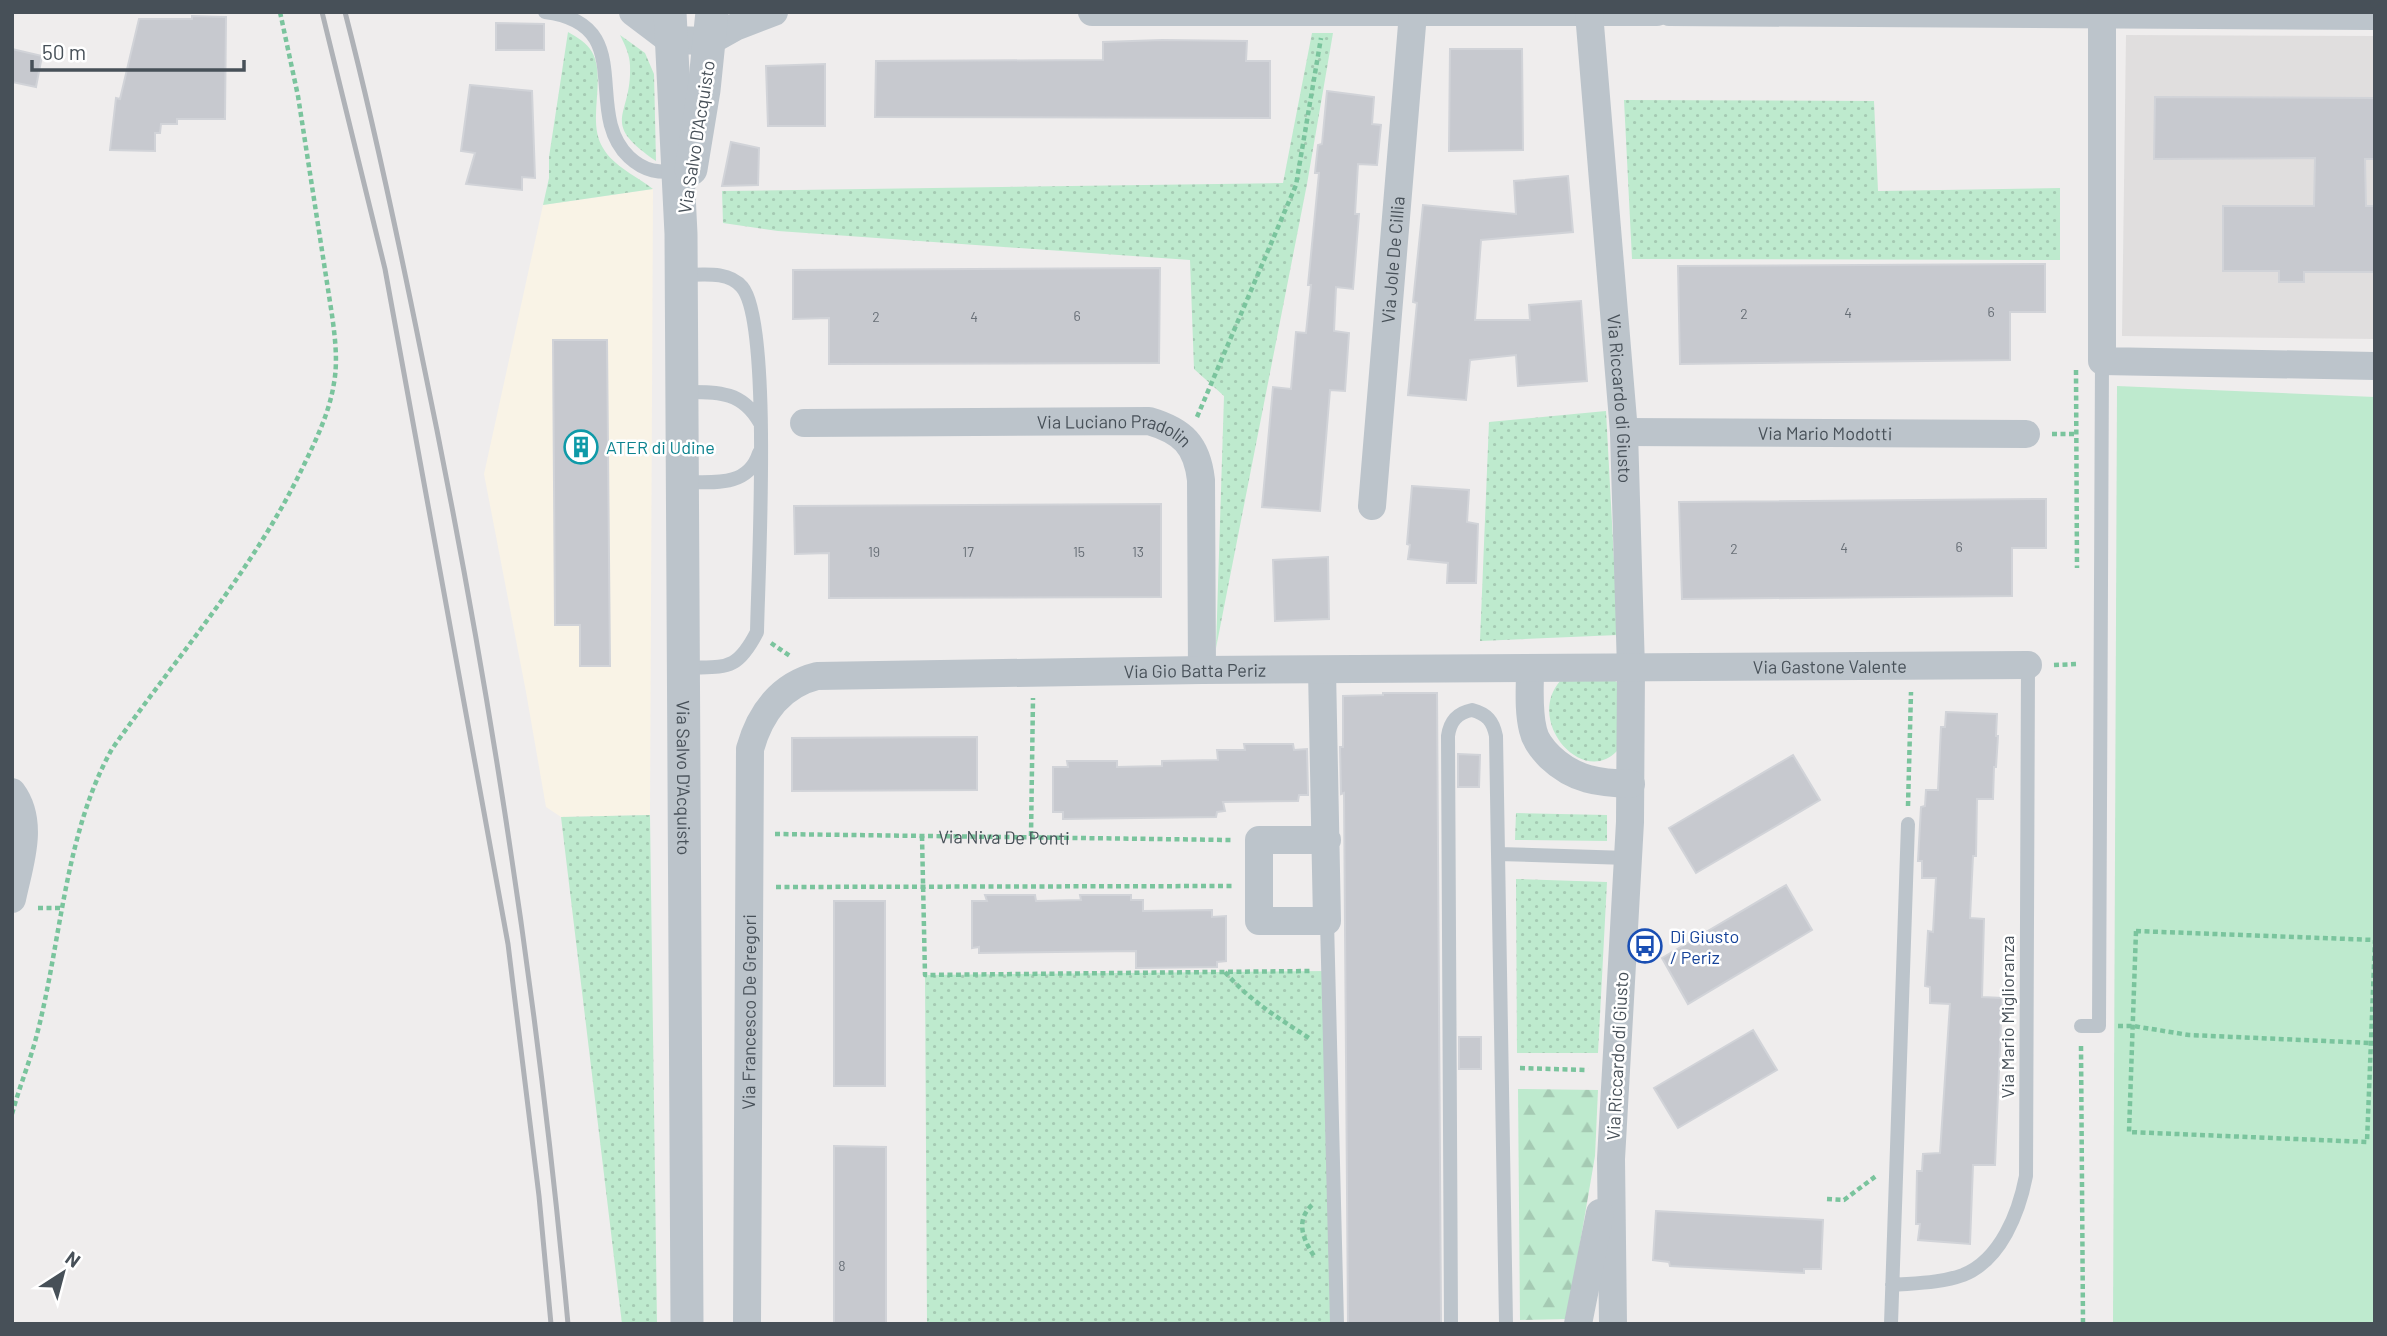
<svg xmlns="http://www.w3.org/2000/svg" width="2387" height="1336" font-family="Barlow,sans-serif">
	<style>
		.commercial { fill: #f9f3e6 }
		.education { fill: #e0dede }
		.grass { fill: url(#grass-dots) }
		.forest { fill: url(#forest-firs) }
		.park { fill: #beeace }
		.building { fill: #c7c9cf; stroke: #d1d3d8; stroke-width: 2 }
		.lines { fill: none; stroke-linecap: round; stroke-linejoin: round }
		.path { stroke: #7ac49d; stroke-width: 4.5; stroke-dasharray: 5 3.5; stroke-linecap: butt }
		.service { stroke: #bcc4cb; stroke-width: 14 }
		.minor { stroke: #bcc4cb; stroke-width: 28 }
		.tertiary { stroke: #bcc4cb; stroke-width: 33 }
		.rail { stroke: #afb2b7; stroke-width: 5 }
		.labels { text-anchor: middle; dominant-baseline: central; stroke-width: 5; stroke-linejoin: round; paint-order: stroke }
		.number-label { font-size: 14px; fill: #676e76 }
		.street-label { font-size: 18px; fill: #475058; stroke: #fff }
		.culture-label { font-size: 18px; fill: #0d838f; stroke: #fff; text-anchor: start }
		.transit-label { font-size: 18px; fill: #164399; stroke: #fff; text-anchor: start }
	</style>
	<defs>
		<pattern id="grass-dots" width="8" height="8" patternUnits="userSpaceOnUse" patternTransform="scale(1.75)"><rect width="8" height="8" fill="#beeace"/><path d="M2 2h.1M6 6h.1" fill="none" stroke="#a5cab3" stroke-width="1.8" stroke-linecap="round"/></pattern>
		<pattern id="forest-firs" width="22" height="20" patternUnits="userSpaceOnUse" patternTransform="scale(1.75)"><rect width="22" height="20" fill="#beeace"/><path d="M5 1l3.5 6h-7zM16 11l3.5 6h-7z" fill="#a5cab3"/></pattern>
	</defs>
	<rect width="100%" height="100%" fill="#efeded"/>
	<path class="commercial" d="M653 189 650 815 561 817 546 807 526 692 484 474 543 205Z"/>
	<path class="education" d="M2126 35 2375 36V339L2122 336Z"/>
	<path class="grass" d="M568 32C577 37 587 43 592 52 607 79 586 121 603 148 613 166 638 177 653 189L543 205 549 178V157Z
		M1312 33H1333L1307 184 1216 648 1224 396 1194 369 1190 260 778 231 723 223 722 191 1283 183Z
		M620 35 645 53 654 74 656 161C598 121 632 118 630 66 630 55 625 45 620 35Z
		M1624 100 1874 101 1878 191 2060 188V260L1632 259Z
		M1606 411 1618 635 1480 641 1489 422Z
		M1612 679 1618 683 1617 751C1583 787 1525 722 1560 681Z
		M1516 813 1607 815V841L1515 840Z
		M650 815 657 1324H622L561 817Z
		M1516 879 1607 882 1598 1053H1517Z
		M1328 971 1337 1324H927L925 975Z"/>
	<path class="forest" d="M1518 1089 1598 1090 1595 1156 1567 1319 1520 1320Z"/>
	<path class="park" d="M2117 386 2375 397V1324H2113Z"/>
	<path class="building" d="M192 16 226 17 225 119H177V124H161L160 133H155V151L110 150 116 98 120 99 139 19H192Z
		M496 23 544 24V50H496Z
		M1162 40 1247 41 1246 61H1270V118L875 117 876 61 1103 60V42Z
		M12 49 42 56 36 87 12 82Z
		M1450 49H1522L1523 150 1449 151Z
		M825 64V126H768L766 66Z
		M470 85 532 91 535 178 522 177V190L466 184 475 153 461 151Z
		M1327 91 1374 97 1372 124 1381 125 1377 165 1358 164 1355 214H1359L1353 289 1336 287 1334 331 1349 333 1345 391 1330 390 1320 511 1262 507 1273 387 1291 389 1296 332 1306 333 1311 285H1308L1319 173H1315L1318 145 1322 144Z
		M2155 97 2375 98V159H2365L2366 206H2375V272H2304V282H2279V271H2223V206H2314L2315 158 2154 159Z
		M731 142 759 148 758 185 722 186Z
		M1568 176 1573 232 1481 240 1475 320H1530L1529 305 1581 301 1587 381 1518 386 1516 355 1470 360 1466 400 1408 395 1417 303 1413 302 1423 205 1516 214 1514 181Z
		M2045 264V312H2010V360L1680 364 1678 266Z
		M1160 268 1159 363 829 364V318L793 319V270Z
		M553 340H607L610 666H580V625H555Z
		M1412 486 1469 490 1467 522 1478 524 1476 583H1447L1448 563 1408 559 1410 545 1407 544Z
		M2046 499V548H2012V596L1682 599 1679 502Z
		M1161 504V597L829 598V553L795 554 794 506Z
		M1328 557 1329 619 1275 621 1273 560Z
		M1383 693H1437L1441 1324H1348L1344 793 1341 794 1340 747H1343V696L1383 695Z
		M1946 712 1997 714 1996 736H1998L1996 767H1994L1993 799H1977L1976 856H1973L1970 918 1984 919 1982 997 2002 998 1995 1165H1973L1970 1244 1918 1240 1920 1224H1916L1917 1171H1922L1923 1154 1940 1153 1950 1004 1930 1003V987L1925 986 1928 931 1933 932 1936 878H1922V861H1918L1921 807 1925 806 1926 790H1938L1941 727H1945Z
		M977 737V790L792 791V738Z
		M1244 744H1293L1294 750 1307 749 1308 795H1299L1298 801 1223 802 1225 811 1217 812 1216 817 1063 819V812H1053V767H1068L1067 761H1117V767L1162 766V761L1218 760 1217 750H1245Z
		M1458 754 1480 755 1479 787H1458Z
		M1793 755 1820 800 1696 873 1669 828Z
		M1786 885 1812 930 1688 1004 1662 958Z
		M985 895H1035L1036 901 1081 900 1080 895H1131V900H1143V911L1212 910V917L1226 916V961L1217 962V967L1136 968V951L979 953V947L972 948V901H987Z
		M834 901H885V1086H834Z
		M1753 1030 1777 1070 1678 1128 1654 1088Z
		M1459 1037H1481V1069H1459Z
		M834 1146 886 1147V1324H834Z
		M1656 1211 1823 1220 1821 1269H1804V1273L1670 1266 1669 1262 1653 1260Z"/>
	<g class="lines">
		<g class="path">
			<path d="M2076 370 2077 568"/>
			<path d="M1197 417 1296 185 1321 38"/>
			<path d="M2052 434H2076"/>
			<path d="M771 643 790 656"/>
			<path d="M2054 665 2078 664"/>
			<path d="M1908 806 1911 692"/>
			<path id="s1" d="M775 834 1231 840"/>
			<path d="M922 836 925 975 1310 971"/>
			<path d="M1031 836 1033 698"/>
			<path d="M776 887 1233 886"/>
			<path d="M38 908H63"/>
			<path d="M2136 931 2375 940 2367 1142 2129 1132Z"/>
			<path d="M1225 972C1249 1000 1278 1018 1309 1038"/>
			<path d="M2118 1026H2133L2189 1035 2370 1043"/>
			<path d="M2081 1046 2083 1324"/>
			<path d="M1520 1068 1588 1070"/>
			<path d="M12 1114C19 1088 29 1064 36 1038 61 945 64 834 112 749 176 658 250 574 300 473 314 444 329 415 334 383 338 361 335 337 332 315L298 96 280 12"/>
			<path d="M1827 1199 1844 1200 1876 1176"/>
			<path d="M1312 1205C1295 1221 1303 1239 1314 1256"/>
		</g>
		<path class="service" d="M545 12C640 24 581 111 629 157 645 172 659 173 679 171
			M681 275C701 275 728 270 742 287 772 322 758 575 757 632 736 673 725 666 684 668
			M683 392C716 392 742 390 760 423
			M682 482C712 482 748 488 759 453
			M1498 854 1628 858
			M1327 921 1337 1324
			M2081 1026H2099L2102 361
			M1892 1285C1915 1283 1941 1283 1963 1275 2001 1260 2019 1212 2026 1176L2028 665
			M1451 1324 1448 736C1450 721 1457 713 1472 710 1487 714 1493 721 1496 736L1506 1324
			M1891 1324 1908 824"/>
		<g class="minor">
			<path d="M633 12 670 40 710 41 735 27 774 12"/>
			<path d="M1092 12H1657"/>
			<path d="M1669 12 2375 16"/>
			<path id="s2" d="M1589 13 1624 432 1631 669 1630 822 1611 1159 1613 1324"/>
			<path d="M2102 13V361L2375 366"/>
			<path id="s3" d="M804 423 1149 421C1183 431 1197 445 1201 480L1202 670"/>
			<path id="s4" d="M1624 432 2026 434"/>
			<path id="s5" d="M1372 506 1413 13"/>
			<path d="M1530 669C1530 689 1528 710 1533 730 1535 740 1543 750 1550 757 1574 780 1599 783 1631 784"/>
			<path d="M1322 670 1327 921H1259V840H1327"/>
			<path d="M12 792C35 823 19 865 12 899"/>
			<path id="s6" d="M747 1324 750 749C760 713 781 685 817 676L1202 670 2028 665"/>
			<path d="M1578 1324 1600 1213"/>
		</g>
		<g class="tertiary">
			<path id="s7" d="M670 12 681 234 687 1324"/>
			<path d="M691 169 704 90 712 12"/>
		</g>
		<path class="rail" d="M322 12 385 269 508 944 539 1196 551 1324
			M345 12C374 124 398 238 421 352 488 673 538 997 568 1324"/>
	</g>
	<defs>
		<symbol id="building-ring" viewBox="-11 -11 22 22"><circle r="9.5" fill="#fff" stroke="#0f9aa8" stroke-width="1.5"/><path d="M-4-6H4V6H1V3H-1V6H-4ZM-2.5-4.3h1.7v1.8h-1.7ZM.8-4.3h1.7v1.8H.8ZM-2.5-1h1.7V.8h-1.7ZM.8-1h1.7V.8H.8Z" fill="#0f9aa8"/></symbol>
		<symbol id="bus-ring" viewBox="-11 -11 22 22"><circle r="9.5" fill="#fff" stroke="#1a4fb4" stroke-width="1.5"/><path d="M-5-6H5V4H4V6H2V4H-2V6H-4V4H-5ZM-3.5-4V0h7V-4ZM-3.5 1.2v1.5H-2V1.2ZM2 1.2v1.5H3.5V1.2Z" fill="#1a4fb4"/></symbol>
	</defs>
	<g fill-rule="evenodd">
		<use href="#building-ring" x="562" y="428" width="38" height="38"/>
		<use href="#bus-ring" x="1626" y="927" width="38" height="38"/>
	</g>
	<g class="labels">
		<g class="number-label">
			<text x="1991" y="311">6</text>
			<text x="1848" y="312">4</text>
			<text x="1744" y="313">2</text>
			<text x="1077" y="315">6</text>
			<text x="876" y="316">2</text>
			<text x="974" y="316">4</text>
			<text x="1959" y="546">6</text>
			<text x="1844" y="547">4</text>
			<text x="1734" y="548">2</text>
			<text x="874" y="551">19</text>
			<text x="968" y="551">17</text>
			<text x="1079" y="551">15</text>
			<text x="1138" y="551">13</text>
			<text x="842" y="1265">8</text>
		</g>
		<g class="street-label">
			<text transform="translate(696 137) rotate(-81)">Via Salvo D'Acquisto</text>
			<text stroke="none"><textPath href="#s5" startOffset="247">Via Jole De Cillia</textPath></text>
			<text stroke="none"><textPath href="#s2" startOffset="387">Via Riccardo di Giusto</textPath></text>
			<text stroke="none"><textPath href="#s4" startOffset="201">Via Mario Modotti</textPath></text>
			<text stroke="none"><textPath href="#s3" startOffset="312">Via Luciano Pradolin</textPath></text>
			<text stroke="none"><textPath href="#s6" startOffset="1692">Via Gastone Valente</textPath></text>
			<text stroke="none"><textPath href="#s6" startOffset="1057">Via Gio Batta Periz</textPath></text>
			<text stroke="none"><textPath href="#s7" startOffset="766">Via Salvo D'Acquisto</textPath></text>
			<text stroke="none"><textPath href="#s1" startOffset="229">Via Niva De Ponti</textPath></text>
			<text stroke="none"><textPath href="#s6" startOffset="312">Via Francesco De Gregori</textPath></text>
			<text transform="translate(2007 1017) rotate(-90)">Via Mario Miglioranza</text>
			<text transform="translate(1617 1056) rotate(-87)">Via Riccardo di Giusto</text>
		</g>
		<g class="culture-label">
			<text x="606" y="447">ATER di Udine</text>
		</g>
		<g class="transit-label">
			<text x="1670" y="936">Di Giusto<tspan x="1670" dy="21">/ Periz</tspan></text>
		</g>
	</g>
	<rect width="2387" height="1336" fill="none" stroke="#475058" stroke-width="28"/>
	<g transform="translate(63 1273) rotate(36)" stroke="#ffffff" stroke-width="5" paint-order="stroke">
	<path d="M0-5L12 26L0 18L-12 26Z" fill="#475058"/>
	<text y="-10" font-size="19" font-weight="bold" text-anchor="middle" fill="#475058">N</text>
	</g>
	<path d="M32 60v10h212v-10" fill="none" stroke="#475058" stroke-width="3.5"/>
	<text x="42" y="60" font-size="21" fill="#475058" stroke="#ffffff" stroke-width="5" paint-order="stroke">50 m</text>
</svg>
